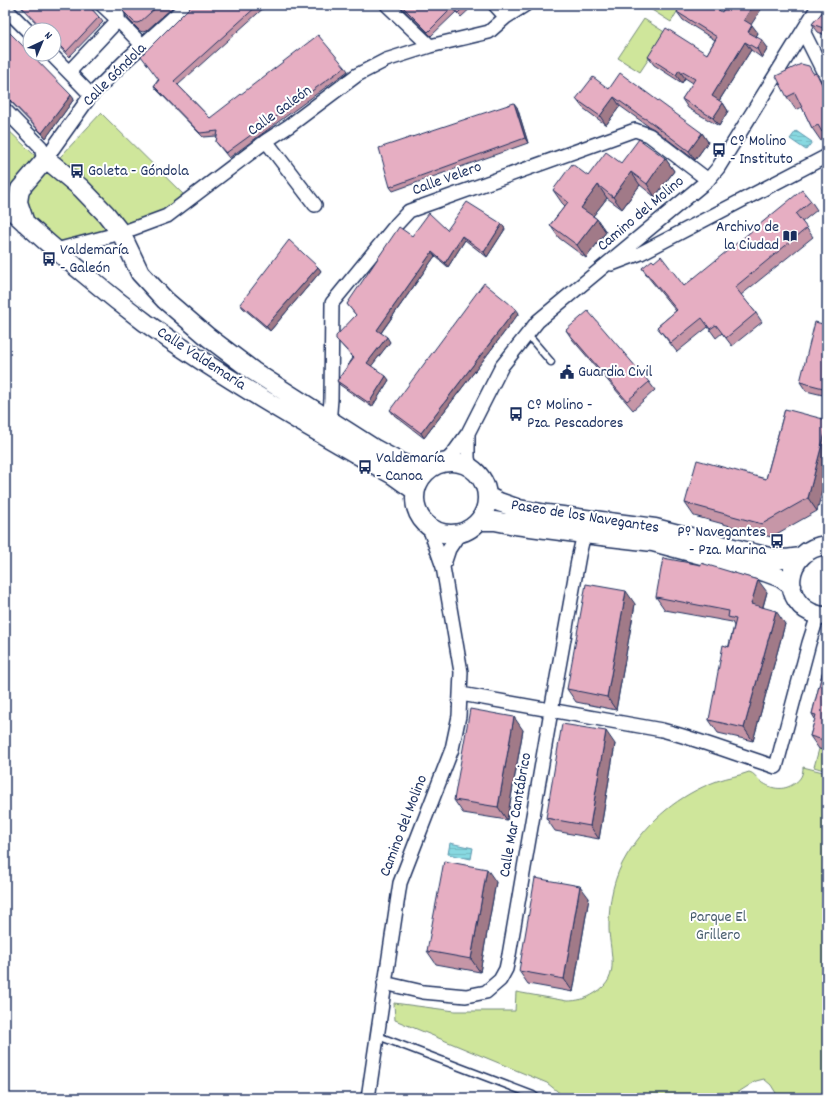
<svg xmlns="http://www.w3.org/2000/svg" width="832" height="1103" font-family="Dekko,sans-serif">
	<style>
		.park { fill: #cfe69b; stroke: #758a7c }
		.water { fill: url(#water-rules); stroke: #5c95ad }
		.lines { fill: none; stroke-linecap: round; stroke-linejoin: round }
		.lane-casing { stroke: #1b2f5e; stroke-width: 9 }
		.street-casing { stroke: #1b2f5e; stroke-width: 16 }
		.secondary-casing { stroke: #1b2f5e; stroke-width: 21 }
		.lane { stroke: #fff; stroke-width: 6 }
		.street { stroke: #fff; stroke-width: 13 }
		.secondary { stroke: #fff; stroke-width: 18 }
		.wall { fill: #c696a7; stroke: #1b2f5e }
		.shaded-wall { fill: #a17a88; stroke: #1b2f5e }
		.building { fill: #e6aec2; stroke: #1b2f5e }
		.labels { text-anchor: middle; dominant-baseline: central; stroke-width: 4; stroke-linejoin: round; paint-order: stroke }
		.street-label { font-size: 16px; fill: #1b2f5e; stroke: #fff }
		.poi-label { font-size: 16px; fill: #1b2f5e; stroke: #fff; text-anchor: start }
		.park-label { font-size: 16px; fill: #485d6d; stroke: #fff }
	</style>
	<defs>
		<pattern id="water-rules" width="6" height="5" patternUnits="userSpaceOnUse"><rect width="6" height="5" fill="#88d9e1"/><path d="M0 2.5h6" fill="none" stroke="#75bbc3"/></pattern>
	</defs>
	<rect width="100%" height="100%" fill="#fff"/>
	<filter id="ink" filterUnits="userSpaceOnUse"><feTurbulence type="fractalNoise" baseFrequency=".025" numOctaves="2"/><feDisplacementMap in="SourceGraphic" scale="8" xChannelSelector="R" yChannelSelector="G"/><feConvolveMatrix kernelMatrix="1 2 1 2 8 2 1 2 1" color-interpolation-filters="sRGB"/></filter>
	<g filter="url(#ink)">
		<path class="park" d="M648 5H681L671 22 647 7Z
			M644 19 666 33 640 72 618 58Z
			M101 113 194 205 56 246 5 194V127L49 169Z
			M819 749 827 751V771L814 767Z
			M803 767 827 773V1098H779L771 1085 764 1079 756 1081 729 1098H564L562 1095 547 1083 395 1020 394 1003 455 1011H515L516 992 567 1001C577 1001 586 999 595 993 623 977 608 950 609 924 609 900 614 876 627 855 649 820 679 795 717 781 728 777 739 776 749 772 754 773 756 777 759 780 770 789 783 792 795 783 801 779 803 774 803 767Z"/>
		<path class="water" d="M796 131 812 142 806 150 790 139Z
			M450 843 473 848 471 859 448 854Z"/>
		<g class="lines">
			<defs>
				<path id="lane" d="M527 335 533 341 551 362
					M378 1036 533 1095 537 1098"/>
				<path id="street" d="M118 5V20L143 46
					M387 5 430 46
					M495 5 506 17
					M5 8 30 33
					M803 31 827 79
					M51 54 91 95
					M69 72 118 20 102 5
					M5 110 41 147 44 161
					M266 141 315 205
					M44 161 91 95 124 62 187 5
					M56 250 121 233 167 216 266 141 289 126 357 75 386 60 430 46 489 32 506 17 525 5
					M612 264 641 253 827 156
					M326 417 330 412 331 399 332 303 396 225 409 211 635 130 649 135 708 180
					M468 433V458L470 467
					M445 462 452 455 468 433 502 366 538 321 708 180 718 168 819 5
					M443 567 449 549 459 534
					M461 694 662 730C700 740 738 755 776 767L809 643 818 615
					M384 983 423 992 466 996 486 992 500 980 506 969 509 955 551 711 579 555 584 534
					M368 1098 400 883 452 749 459 716 461 672 443 567 429 527"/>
				<path id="secondary" d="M5 204C31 229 59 253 87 276 106 292 126 308 146 323 225 379 309 427 393 475L414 490
					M25 223 18 202 20 189 44 161 51 163 81 188 106 214 121 233 140 273 165 300 208 337 253 371 375 449 401 463 415 468 428 469
					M415 498a36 36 0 1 1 72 0a36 36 0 1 1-72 0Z
					M487 496 499 502 519 509 547 514 655 528 769 557 786 559 801 557
					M479 521H495L515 525 584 534 653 542 765 572 781 578 792 586
					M827 545C783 549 779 605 818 615 821 616 824 616 827 616"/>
			</defs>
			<use href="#lane" class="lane-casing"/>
			<use href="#street" class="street-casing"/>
			<use href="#secondary" class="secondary-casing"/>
			<use href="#lane" class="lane"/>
			<use href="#street" class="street"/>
			<use href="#secondary" class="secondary"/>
		</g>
		<path class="wall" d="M19 5H88L99 17 103 22 69 57 54 41V30H43Z
			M123 5H172V8L146 31 143 32 140 31 129 20 123 11Z
			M192 5H267L178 85 210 118 345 67 348 71 229 158 216 142 217 136 203 137 157 90 154 86 158 80Z
			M399 5H474L461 17 456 12 431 36Z
			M827 7V36L818 32 812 24Z
			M677 12H722L751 25 758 33 756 36 768 48 762 58 751 50 719 101 723 103 728 111 719 126 688 108 682 99 693 83 685 78 682 83 654 65 648 57 707 54 715 40 683 20Z
			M5 28 74 99 46 138 5 96Z
			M814 73 826 87 827 89V139L826 138 821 141 812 128 802 107 796 110 787 97Z
			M609 89 702 133 708 142 695 160 654 129 648 126 620 106 606 125 583 108 576 99Z
			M517 107 528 143 393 191 390 187Z
			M665 158 674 171 655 197 640 185 622 209 607 198 593 216 597 219 606 232 586 258 559 238 550 225 565 206 562 203 553 190 588 176 621 163Z
			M811 201 817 210 802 222 813 237 741 295 756 313 762 322 732 346 722 333 716 338 708 327 677 352 657 327 676 311 648 277 642 268 654 262 684 286Z
			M502 224 505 229 487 257 465 240 448 267 435 256 381 333 390 342 371 366 389 380 372 407 340 385 337 381 353 358 340 343 336 339 356 315 347 304 412 236 447 230Z
			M318 267 321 271 270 331 243 308 240 304Z
			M519 313 424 438 394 415 390 410Z
			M827 325V396L806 391 800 382Z
			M566 330 649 382 655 390 633 410 572 339Z
			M785 409 817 511 771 537 694 516 685 503 766 479Z
			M767 592 763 607 785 624 753 741 718 733 709 720 734 626 732 622 665 610 656 597Z
			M635 604 616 710 576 702 567 689Z
			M827 654V751L819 749 810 736 815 719 812 714Z
			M523 730 507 820 463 813 454 800Z
			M615 744 599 839 555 831 546 818Z
			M496 882 480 972 436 964 427 951Z
			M589 898 573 992 528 984 519 971Z"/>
		<path class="shaded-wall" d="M753 5H764L749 28 744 20Z
			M752 25 758 33 754 40 748 32Z
			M762 40 768 48 762 58 757 49Z
			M745 42 751 50 717 104 712 96Z
			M679 70 685 78 682 83 676 75Z
			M817 74 827 89V95Z
			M71 95 74 99 46 138 42 133Z
			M614 97 620 106 606 125 600 116Z
			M514 103 517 107 528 143 525 138Z
			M723 103 728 111 719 126 713 118Z
			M702 133 708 142 695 160 689 151Z
			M665 158 674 171 655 197 647 184Z
			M631 172 640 185 622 209 613 197Z
			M598 185 607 198 590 220 581 208Z
			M597 219 606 232 586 258 577 245Z
			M502 224 505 229 487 257 484 252Z
			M462 236 465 240 448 267 445 263Z
			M432 252 435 256 380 334 377 330Z
			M318 267 321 271 270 331 266 326Z
			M516 309 519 313 424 438 421 433Z
			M387 337 390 342 370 368 367 363Z
			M386 376 389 380 372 407 369 403Z
			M827 425V472L817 511 808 498Z
			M758 580 767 592 760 617 751 604Z
			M626 591 635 604 616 710 607 697Z
			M776 611 785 624 753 741 744 728Z
			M514 717 523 730 507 820 498 807Z
			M606 731 615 744 599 839 590 826Z
			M487 869 496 882 480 972 471 959Z
			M580 886 589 898 573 992 564 979Z"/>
		<path class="building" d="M20 5H88L99 17 66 52 54 40V30H44Z
			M123 5H159L140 22 137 23 134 22 123 11Z
			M192 5H258L174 81 210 118 318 35 345 67 226 153 216 142 218 131 200 133 154 86 159 80 141 56Z
			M401 5H466L458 13 452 8 428 32Z
			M682 5H711L722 12 726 5H753L744 20 752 25 748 32 762 40 757 49 745 42 712 96 723 103 713 118 682 99 695 79 679 70 676 75 648 57 666 28 707 54 717 37 677 12Z
			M827 7V28L826 29 812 24Z
			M5 28 30 53V54H31L71 95 42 133 5 95Z
			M801 64 809 66 813 73 817 74 827 95V129L822 132 818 125 812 128 795 93 787 97 776 76Z
			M620 73 702 133 689 151 648 120 642 117 614 97 600 116 576 99 593 77 609 89Z
			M514 103 525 138 390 187 379 148Z
			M639 139 665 158 647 184 631 172 613 197 598 185 581 208 597 219 577 245 550 225 568 202 553 190 572 164 588 176 606 152 621 163Z
			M802 190 811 201 796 214 807 228 735 287 756 313 726 338 716 325 710 329 702 318 671 343 657 327 677 310 642 268 652 260 654 262 661 256 684 286Z
			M467 202 502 224 484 252 462 236 445 263 432 252 377 330 387 337 367 363 386 376 369 403 337 381 354 358 336 339V336L356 315 347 304 399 227 412 236 429 213 447 230Z
			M289 240 318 267 266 326 240 304Z
			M827 243V256L824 255Z
			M484 283 516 309 421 433 390 410Z
			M588 311 649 382 627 401 566 330Z
			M815 322 827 325V389L800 382Z
			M785 409 827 420V425L808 498 762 524 685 503 697 460 766 479Z
			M663 558 701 565V563L758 580 751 604 776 611 744 728 709 720 723 645 729 647 736 619 728 617 729 611 656 597Z
			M586 584 626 591 607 697 567 689Z
			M827 654V741L810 736 816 715 812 714Z
			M470 709 514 717 498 807 454 800Z
			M562 724 606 731 590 826 546 818Z
			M444 861 487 869 471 959 427 951Z
			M535 878 580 886 564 979 519 971Z"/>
	</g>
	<defs>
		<symbol id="bus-bare" viewBox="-9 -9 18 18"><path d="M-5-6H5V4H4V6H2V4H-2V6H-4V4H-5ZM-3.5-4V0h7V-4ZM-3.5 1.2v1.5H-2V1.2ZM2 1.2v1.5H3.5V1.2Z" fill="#1b2f5e" stroke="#fff" stroke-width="2.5" paint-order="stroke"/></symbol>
		<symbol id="library-bare" viewBox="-9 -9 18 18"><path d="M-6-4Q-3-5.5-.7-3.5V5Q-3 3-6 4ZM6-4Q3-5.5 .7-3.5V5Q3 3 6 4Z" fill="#1b2f5e" stroke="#fff" stroke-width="2.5" paint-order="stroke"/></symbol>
		<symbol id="civic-bare" viewBox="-9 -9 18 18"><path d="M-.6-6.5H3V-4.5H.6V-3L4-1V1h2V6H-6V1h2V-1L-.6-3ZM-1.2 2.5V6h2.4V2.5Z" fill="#1b2f5e" stroke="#fff" stroke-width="2.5" paint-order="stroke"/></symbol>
	</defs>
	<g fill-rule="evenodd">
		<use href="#bus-bare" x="709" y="140" width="20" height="20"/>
		<use href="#bus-bare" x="67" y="161" width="20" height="20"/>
		<use href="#library-bare" x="780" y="226" width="20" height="20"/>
		<use href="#bus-bare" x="39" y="249" width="20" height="20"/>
		<use href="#civic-bare" x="557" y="362" width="20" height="20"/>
		<use href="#bus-bare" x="506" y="404" width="20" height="20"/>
		<use href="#bus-bare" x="355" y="457" width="20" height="20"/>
		<use href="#bus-bare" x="767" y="531" width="20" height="20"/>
	</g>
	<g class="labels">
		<g class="street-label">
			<text transform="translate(115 75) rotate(-45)">Calle Góndola</text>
			<text transform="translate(280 111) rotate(-36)">Calle Galeón</text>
			<text transform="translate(447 179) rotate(-20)">Calle Velero</text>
			<text transform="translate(641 214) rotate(-40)">Camino del Molino</text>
			<text transform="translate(201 359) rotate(33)">Calle Valdemaría</text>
			<text transform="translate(585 517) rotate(9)">Paseo de los Navegantes</text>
			<text transform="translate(516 815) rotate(-80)">Calle Mar Cantábrico</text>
			<text transform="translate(404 826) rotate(-69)">Camino del Molino</text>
		</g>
		<g class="poi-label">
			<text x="730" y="141">Cº Molino<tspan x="730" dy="18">- Instituto</tspan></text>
			<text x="88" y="171">Goleta - Góndola</text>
			<text x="779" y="227" text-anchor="end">Archivo de<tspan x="779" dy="18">la Ciudad</tspan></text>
			<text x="60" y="250">Valdemaría<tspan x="60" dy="18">- Galeón</tspan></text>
			<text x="578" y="372">Guardia Civil</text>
			<text x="527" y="405">Cº Molino -<tspan x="527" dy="18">Pza. Pescadores</tspan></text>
			<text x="376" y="458">Valdemaría<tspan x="376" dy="18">- Canoa</tspan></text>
			<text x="766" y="532" text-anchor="end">Pº Navegantes<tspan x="766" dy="18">- Pza. Marina</tspan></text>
		</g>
		<g class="park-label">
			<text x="718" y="917">Parque El<tspan x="718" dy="18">Grillero</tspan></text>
		</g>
	</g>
	<rect width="832" height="1103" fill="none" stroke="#fff" stroke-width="20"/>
	<rect x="10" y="10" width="812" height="1083" fill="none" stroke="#1b2f5e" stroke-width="1.5" filter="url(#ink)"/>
	<g transform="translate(42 42) rotate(44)"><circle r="19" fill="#ffffff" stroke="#a4acbf"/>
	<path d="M0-3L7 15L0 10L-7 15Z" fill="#1b2f5e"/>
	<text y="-6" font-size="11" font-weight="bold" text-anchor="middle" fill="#1b2f5e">N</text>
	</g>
</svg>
